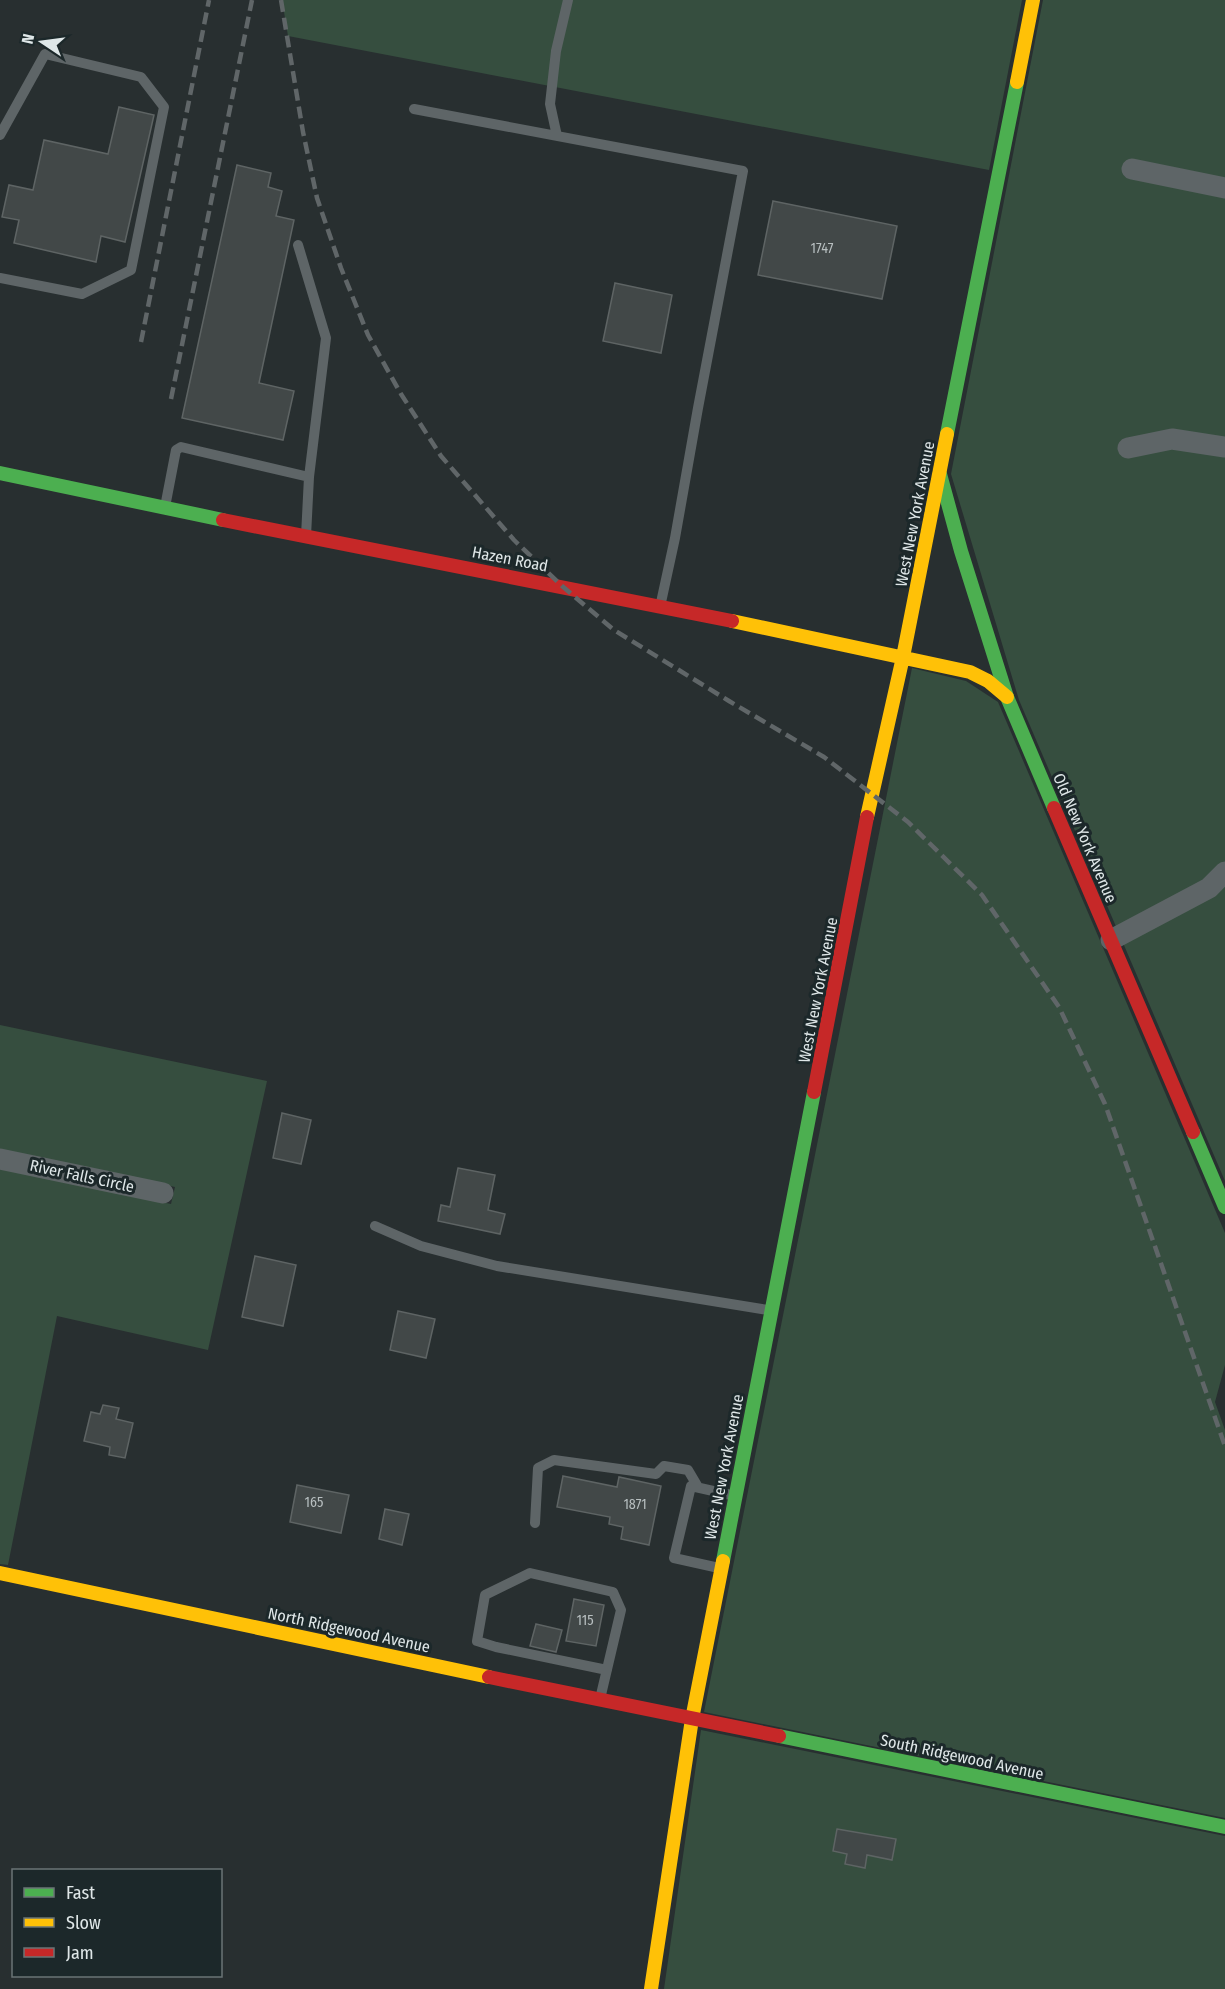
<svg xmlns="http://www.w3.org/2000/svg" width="1225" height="1989" font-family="'Fira Sans Condensed',sans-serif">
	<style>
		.green { fill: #364e3f }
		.building { fill: #424848; stroke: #5e6464; stroke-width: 1.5 }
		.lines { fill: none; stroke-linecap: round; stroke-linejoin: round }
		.lane { stroke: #5e6567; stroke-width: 10 }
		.street { stroke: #5e6567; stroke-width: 21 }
		.fast { stroke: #4caf50; stroke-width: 14 }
		.slow { stroke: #ffc107; stroke-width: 14 }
		.jam { stroke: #c62828; stroke-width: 14 }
		.rail { stroke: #606668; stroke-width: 4.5; stroke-dasharray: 12 6; stroke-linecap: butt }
		.labels { text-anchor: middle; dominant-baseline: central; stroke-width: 6; stroke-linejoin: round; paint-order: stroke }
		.number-label { font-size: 14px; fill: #b8bfc0 }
		.street-label { font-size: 16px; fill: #dfe7e8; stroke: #1c282a }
	</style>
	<rect width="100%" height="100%" fill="#282f30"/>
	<path class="green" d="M282 0H1022L989 170 288 36Z
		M1043 0H1225V1181L1019 700 951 474Z
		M912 668 966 681 998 702 1225 1233V1365L1215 1402 1225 1430V1818L704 1712Z
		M0 1025 267 1081 208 1350 57 1316 8 1565 0 1564V1169L171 1204 175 1187 0 1150Z
		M701 1730 1225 1836V1989H664Z"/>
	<path class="building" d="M119 107 154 115 125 242 101 236 96 262 14 243 19 220 2 217 9 185 33 190 44 140 108 154Z
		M237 165 271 173 268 187 282 191 276 216 294 220 259 383 294 391 283 440 182 418Z
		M773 201 897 226 882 299 758 275Z
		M615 283 672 295 661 353 603 341Z
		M282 1113 311 1120 301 1164 273 1158Z
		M458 1168 495 1175 488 1210 505 1214 500 1234 438 1221 441 1205 450 1207Z
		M255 1256 296 1265 283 1326 242 1317Z
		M398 1311 435 1319 426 1358 390 1350Z
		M103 1405 119 1408 116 1419 133 1423 125 1458 109 1455 110 1447 84 1441 91 1412 100 1414Z
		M563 1476 617 1487 619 1477 661 1486 649 1545 621 1539 623 1527 609 1524 610 1517 557 1507Z
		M297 1485 349 1495 341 1533 290 1522Z
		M385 1509 409 1514 402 1545 379 1539Z
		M574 1599 604 1605 596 1646 566 1641Z
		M536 1624 562 1630 556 1652 530 1646Z
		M837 1829 896 1839 892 1860 867 1855 865 1868 845 1864 847 1854 833 1851Z"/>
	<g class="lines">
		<path class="lane" d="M414 109 743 171 698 408 675 538 660 607
			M0 135 45 54 141 77 164 107 131 270 82 294 0 278
			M557 136 550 104 556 51 568 0
			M298 245 326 338 309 477 306 536
			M165 507 176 450 181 447 309 477
			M375 1226 421 1246 497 1266 768 1310
			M535 1523 538 1468 554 1460 656 1474 664 1466 688 1470 698 1487
			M719 1568 674 1558 691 1486 731 1495
			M600 1699 621 1610 613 1592 530 1573 485 1595 477 1641 496 1647 607 1670"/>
		<path class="street" d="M1132 169 1225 188
			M1128 448 1172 439 1225 447
			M1111 940 1209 888 1225 872
			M0 1159 163 1193"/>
		<path class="fast" d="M947 434 1017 82
			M0 473 223 520
			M940 474 961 551 1007 697 1054 808
			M1193 1132 1225 1207
			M723 1561 814 1092
			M779 1736 1225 1827"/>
		<path class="slow" d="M1017 82 1033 0
			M732 621 970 672 988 681 1007 697
			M867 817 903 657 947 434
			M0 1573 489 1677
			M651 1989 692 1719 723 1561"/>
		<path class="jam" d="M223 520 732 621
			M1054 808 1193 1132
			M814 1092 867 817
			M489 1677 779 1736"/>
		<path class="rail" d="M281 0 303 132 317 198 341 268 368 335 401 394 441 456 514 540 562 586 614 630 729 701 824 757 908 822 982 895 1059 1007 1105 1104 1225 1446
			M141 342 209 0
			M171 399 252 0"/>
	</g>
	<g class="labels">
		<g class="number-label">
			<text x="822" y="248">1747</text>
			<text x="314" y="1502">165</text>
			<text x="635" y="1504">1871</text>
			<text x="585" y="1620">115</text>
		</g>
		<g class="street-label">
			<text transform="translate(915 514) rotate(-79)">West New York Avenue</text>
			<text transform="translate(510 559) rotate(11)">Hazen Road</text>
			<text transform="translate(1085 838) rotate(67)">Old New York Avenue</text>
			<text transform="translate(818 990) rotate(-79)">West New York Avenue</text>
			<text transform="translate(82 1176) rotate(12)">River Falls Circle</text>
			<text transform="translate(724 1467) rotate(-79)">West New York Avenue</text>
			<text transform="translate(349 1630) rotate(12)">North Ridgewood Avenue</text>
			<text transform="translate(962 1757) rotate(12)">South Ridgewood Avenue</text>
		</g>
	</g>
	<rect x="12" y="1869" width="210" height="108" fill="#1c282a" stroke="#6a7476" stroke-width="1.5"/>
	<rect x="24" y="1888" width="30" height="9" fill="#4caf50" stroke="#6a7476" stroke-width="1.5"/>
	<text x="66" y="1899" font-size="18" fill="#dfe7e8">Fast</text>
	<rect x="24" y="1918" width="30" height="9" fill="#ffc107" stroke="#6a7476" stroke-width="1.5"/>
	<text x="66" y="1929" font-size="18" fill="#dfe7e8">Slow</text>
	<rect x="24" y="1948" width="30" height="9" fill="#c62828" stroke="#6a7476" stroke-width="1.5"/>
	<text x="66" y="1959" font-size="18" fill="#dfe7e8">Jam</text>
	<g transform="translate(42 42) rotate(283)" stroke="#1c282a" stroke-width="4.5" paint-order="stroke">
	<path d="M0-4.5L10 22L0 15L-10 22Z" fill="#dfe7e8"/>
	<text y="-9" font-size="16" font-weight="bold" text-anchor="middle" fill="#dfe7e8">N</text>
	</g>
</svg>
